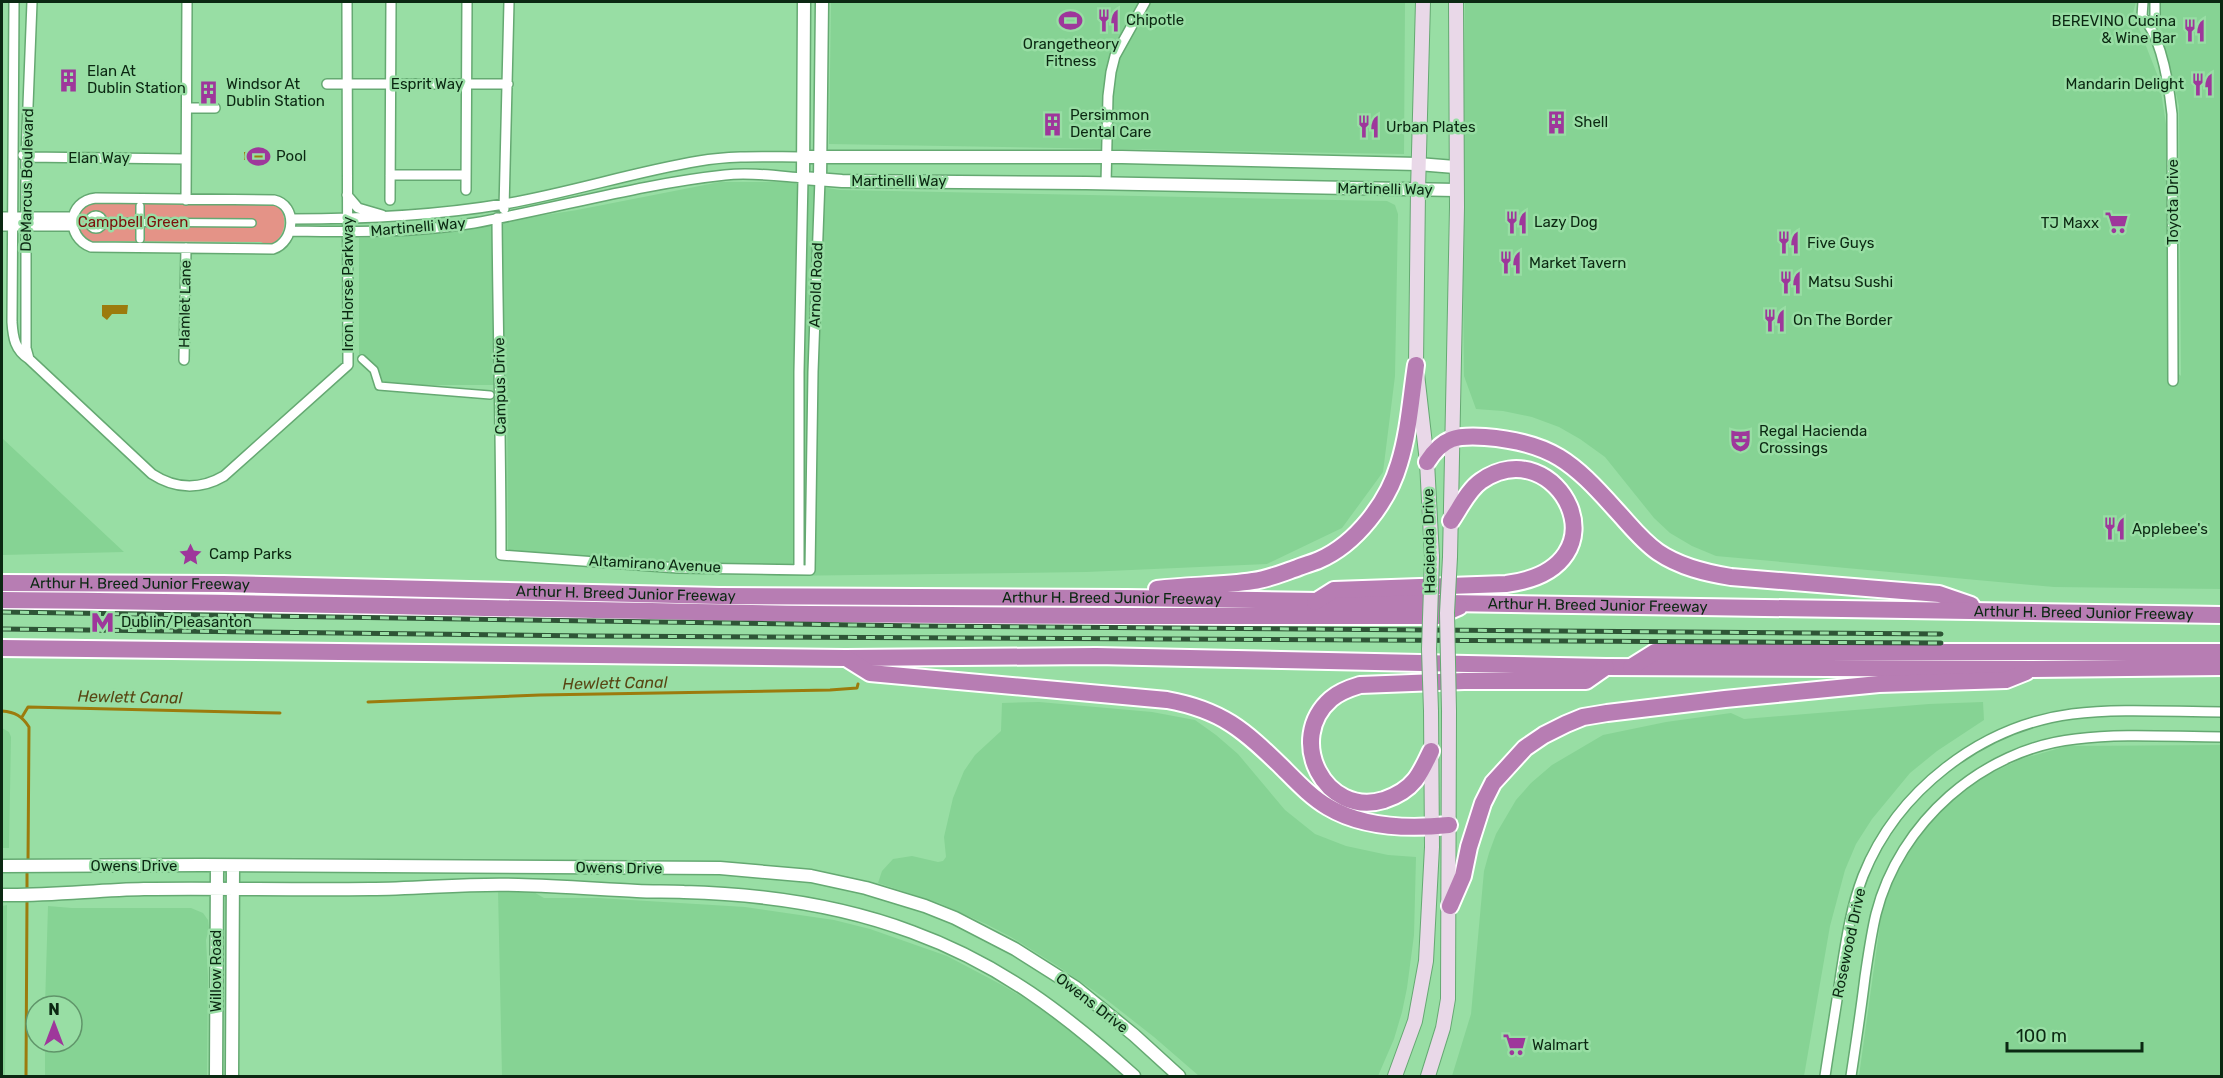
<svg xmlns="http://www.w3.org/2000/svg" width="2223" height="1078" font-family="Rubik,sans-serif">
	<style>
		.built { fill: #86d394 }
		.green { fill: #e49387 }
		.water { fill: #9c7b0d }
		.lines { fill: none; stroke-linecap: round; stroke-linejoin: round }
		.stream { stroke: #9c7b0d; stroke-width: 3 }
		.pedestrian-casing { stroke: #65a972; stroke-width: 10 }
		.minor-casing { stroke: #65a972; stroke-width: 12 }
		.tertiary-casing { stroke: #65a972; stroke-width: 15 }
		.secondary-casing { stroke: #65a972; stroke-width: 16 }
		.motorway-casing { stroke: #fff; stroke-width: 20 }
		.pedestrian { stroke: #fff; stroke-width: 7 }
		.minor { stroke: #fff; stroke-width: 9 }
		.tertiary { stroke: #fff; stroke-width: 12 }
		.secondary { stroke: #e9d8e8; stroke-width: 14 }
		.motorway { stroke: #b77db3; stroke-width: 16 }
		.rail-casing { stroke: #2e5536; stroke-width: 5 }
		.rail { stroke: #98dea4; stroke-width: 3; stroke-dasharray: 9; stroke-linecap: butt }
		.secondary-bridge-casing { stroke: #65a972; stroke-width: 16; stroke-linecap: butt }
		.secondary-bridge { stroke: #e9d8e8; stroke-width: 14 }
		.labels { text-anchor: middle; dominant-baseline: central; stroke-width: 5; stroke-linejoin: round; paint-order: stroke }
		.poi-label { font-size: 15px; fill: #0b2812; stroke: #98dea4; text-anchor: start }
		.street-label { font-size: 15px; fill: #0b2812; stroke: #98dea4 }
		.park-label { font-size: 15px; fill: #7c0f0a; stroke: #98dea4 }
		.water-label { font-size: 16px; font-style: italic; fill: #584613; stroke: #98dea4 }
	</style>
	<rect width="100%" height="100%" fill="#98dea4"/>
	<path class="built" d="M831 2H1405L1404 154 829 144Z
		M1465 2H2136L2133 13 2159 79 2167 131 2170 366 2181 376 2179 106 2159 24 2161 2H2221V589L2054 587 1716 556 1692 546 1670 533 1654 518 1605 457 1580 439 1559 427 1532 417 1503 411 1476 409 1464 376 1462 178Z
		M720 182H788L840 190 1387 201 1395 205 1398 214 1395 376 1383 472 1342 528 1267 564 1086 572 778 576 508 560 507 385H382L376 368 359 354V238L417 235 577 210Z
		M2 438 124 552 2 555Z
		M1039 702 1152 712 1195 720 1216 735 1238 754 1285 810 1315 834 1346 846 1388 855 1416 857 1414 935 1407 988 1402 1012 1394 1039 1378 1076H1199L1154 1037 1103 997 1056 965 1011 937 986 924 939 903 878 883 882 871 893 859 912 856 938 862 943 861 946 857 944 837 953 798 964 771 975 755 1001 731 1002 703Z
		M1983 702 1984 720 1937 751 1910 773 1872 819 1856 844 1845 870 1830 926 1804 1076H1452L1471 1014 1484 871 1489 853 1496 834 1516 800 1531 783 1552 765 1603 735 1666 722 1731 713 1744 719 1929 704Z
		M2 728 9 732 11 737 9 848H2Z
		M2221 745V1076H1859L1882 910 1896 874 1914 844 1938 813 1977 780 2021 759 2067 746Z
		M498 890H530L544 898H598L745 907 834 920 870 929 947 956 1002 985 1039 1007 1083 1038 1124 1076H502Z
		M7 905 5 1076H2V906Z
		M48 906 72 908H191L203 913 208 920 209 928 206 940 208 977 207 1076H45V1042H72V1006H45Z"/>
	<path class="green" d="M97 201 100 203 262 205 266 202C270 203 275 204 279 207 290 220 283 243 267 245L261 242 100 241 95 245 85 241C74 222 76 208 97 201Z"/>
	<path class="water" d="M263 151 272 153V160H244V152Z
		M102 305H128L127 314H112L107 320 102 316Z"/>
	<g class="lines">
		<path class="stream" d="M368 702 540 695 830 690 857 688 858 684
			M2 711C15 712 22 716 29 727L28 863
			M22 717 28 707 280 713
			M27 893V869
			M26 1076 27 899"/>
		<defs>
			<path id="pedestrian" d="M89 222a7 7 0 1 1 14 0a7 7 0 1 1-14 0Z
				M103 222 252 223
				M140 239V206
				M362 359 374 370 379 386 490 395"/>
			<path id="minor" d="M14 2 12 322C13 338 15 350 29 359L152 474C175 489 200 490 224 476L348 365 347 2
				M2143 2 2142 16C2162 37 2169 86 2172 114L2173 381
				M2150 25 2155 17V2
				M327 84H508
				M187 108H215
				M23 155 26 157 186 159
				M390 175H466
				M1106 183 1108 96 1111 72 1115 56 1145 2
				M466 190 467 2
				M347 195 358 208 382 215
				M96 198 274 200C298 205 295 242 273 249L91 247C65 237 67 201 96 198Z
				M186 200 187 2
				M390 200 391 2
				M504 209 509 2
				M2 217H72
				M497 218C498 330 501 442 501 555L678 568 810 570 813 372 820 179
				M291 219C363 219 433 216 504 204 569 193 633 172 699 161 733 155 769 157 803 157
				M2 226H72
				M291 231C353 232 413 233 474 223 558 208 641 184 725 175 750 172 778 176 803 178L799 372V570
				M29 359 26 348V157L32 2
				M184 360 186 248
				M1825 1076C1830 1042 1836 1008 1841 973 1846 941 1851 907 1863 876 1897 791 1980 726 2072 714 2121 708 2172 712 2222 712
				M1851 1076C1856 1043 1861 1010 1865 977 1868 957 1871 935 1876 914 1899 823 1982 749 2076 739 2124 733 2173 737 2222 737"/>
			<path id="tertiary" d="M804 2 803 178 842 181 1086 183 1456 190
				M803 157H1122L1418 164 1455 167
				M820 179 822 2
				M2 866 201 865 720 868 811 876 866 888 925 906 955 918 1015 949 1075 987 1134 1035 1179 1076
				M2 895C49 896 96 890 144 889 219 888 294 890 370 889 419 889 468 883 518 885 558 886 597 889 637 891 653 892 668 891 684 892 760 894 840 905 912 932 1000 964 1065 1014 1134 1076
				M216 1076 217 866
				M232 1076 233 866"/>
			<path id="secondary" d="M1423 2 1418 190 1416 365 1427 462 1432 557
				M1450 557 1457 207 1456 2
				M1395 1076 1415 1021 1426 961 1432 847 1431 711
				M1428 1076 1443 1028 1448 999 1449 711"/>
			<g id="motorway">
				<path d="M1427 462C1443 437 1457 435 1485 437 1551 442 1573 462 1616 510 1630 525 1641 540 1658 552 1680 567 1706 573 1731 577L1939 594 1971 605"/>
				<path id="s1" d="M2 583 223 584 719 596 1127 598 2222 615"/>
				<path d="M1157 589C1189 585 1221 586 1253 581 1269 579 1282 573 1297 568 1304 565 1312 563 1319 560 1356 544 1388 502 1399 464 1409 432 1411 398 1416 365"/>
				<path d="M2 600C271 602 540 610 810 614 1019 616 1229 617 1438 616L1459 607"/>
				<path d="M1315 602 1334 590 1506 584C1632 568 1557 428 1481 481 1468 490 1460 508 1451 521"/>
				<path d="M2 648 845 658 1096 656 1606 667 2033 669 2222 667"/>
				<path d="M846 658 870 673 1167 700C1222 710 1244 730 1283 768 1297 782 1311 797 1328 807 1363 828 1410 829 1449 825"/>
				<path d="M1631 667 1655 652H2222"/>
				<path d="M1431 751C1426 761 1422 771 1415 780 1407 790 1396 796 1384 800 1325 818 1285 739 1331 699 1339 692 1350 688 1360 685L1464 681H1586L1606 667"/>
				<path d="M1450 906 1463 876 1469 847 1483 803 1493 783 1525 748 1544 735 1566 724 1583 717 1607 713 1725 699 1879 684 2006 680 2026 672"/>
			</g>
		</defs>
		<use href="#pedestrian" class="pedestrian-casing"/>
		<use href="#minor" class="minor-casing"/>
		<use href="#tertiary" class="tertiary-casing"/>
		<use href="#secondary" class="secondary-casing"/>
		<use href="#motorway" class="motorway-casing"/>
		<use href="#pedestrian" class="pedestrian"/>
		<use href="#minor" class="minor"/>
		<use href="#tertiary" class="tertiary"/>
		<use href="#secondary" class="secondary"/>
		<use href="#motorway" class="motorway"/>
		<defs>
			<path id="rail" d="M2 612 920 626 1941 634
				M2 629 589 636 1941 643"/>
		</defs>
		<use href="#rail" class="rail-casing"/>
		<use href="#rail" class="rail"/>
		<defs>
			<path id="secondary-bridge" d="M1431 711 1429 649 1432 557
				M1449 711 1447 613 1450 557"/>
		</defs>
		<use href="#secondary-bridge" class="secondary-bridge-casing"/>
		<use href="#secondary-bridge" class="secondary-bridge"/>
	</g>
	<defs>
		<symbol id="stadium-bare" viewBox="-9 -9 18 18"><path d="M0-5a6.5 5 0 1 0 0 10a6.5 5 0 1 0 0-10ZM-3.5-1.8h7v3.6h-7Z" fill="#9e379b" stroke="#98dea4" stroke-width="2.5" paint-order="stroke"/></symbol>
		<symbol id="restaurant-bare" viewBox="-9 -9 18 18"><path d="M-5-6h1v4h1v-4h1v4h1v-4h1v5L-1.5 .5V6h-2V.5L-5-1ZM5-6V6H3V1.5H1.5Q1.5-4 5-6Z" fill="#9e379b" stroke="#98dea4" stroke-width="2.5" paint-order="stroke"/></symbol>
		<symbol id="building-bare" viewBox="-9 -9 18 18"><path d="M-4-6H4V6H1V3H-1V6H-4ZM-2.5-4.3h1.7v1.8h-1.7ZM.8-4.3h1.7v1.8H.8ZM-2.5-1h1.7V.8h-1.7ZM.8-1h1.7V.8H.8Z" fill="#9e379b" stroke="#98dea4" stroke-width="2.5" paint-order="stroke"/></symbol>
		<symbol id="supermarket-bare" viewBox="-9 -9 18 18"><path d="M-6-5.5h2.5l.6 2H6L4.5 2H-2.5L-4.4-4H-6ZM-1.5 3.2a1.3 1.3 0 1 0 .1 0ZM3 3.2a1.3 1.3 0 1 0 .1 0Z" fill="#9e379b" stroke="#98dea4" stroke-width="2.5" paint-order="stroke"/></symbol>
		<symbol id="theatre-bare" viewBox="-9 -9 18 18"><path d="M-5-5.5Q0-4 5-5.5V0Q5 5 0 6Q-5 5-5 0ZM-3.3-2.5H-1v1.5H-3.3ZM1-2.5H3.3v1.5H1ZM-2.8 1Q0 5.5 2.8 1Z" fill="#9e379b" stroke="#98dea4" stroke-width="2.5" paint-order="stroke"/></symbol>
		<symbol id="sight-bare" viewBox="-9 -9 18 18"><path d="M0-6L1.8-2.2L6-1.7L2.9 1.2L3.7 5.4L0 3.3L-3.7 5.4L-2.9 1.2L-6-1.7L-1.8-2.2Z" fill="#9e379b" stroke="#98dea4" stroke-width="2.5" paint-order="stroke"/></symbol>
		<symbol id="metro-bare" viewBox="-9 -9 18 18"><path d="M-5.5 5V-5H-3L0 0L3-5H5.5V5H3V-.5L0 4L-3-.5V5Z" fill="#9e379b" stroke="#98dea4" stroke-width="2.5" paint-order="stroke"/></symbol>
	</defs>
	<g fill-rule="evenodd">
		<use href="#stadium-bare" x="1054" y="4" width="33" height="33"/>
		<use href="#restaurant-bare" x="1092" y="4" width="33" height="33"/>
		<use href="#restaurant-bare" x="2178" y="14" width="33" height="33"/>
		<use href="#building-bare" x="52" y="64" width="33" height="33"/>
		<use href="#restaurant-bare" x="2186" y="68" width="33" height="33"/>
		<use href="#building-bare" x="192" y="76" width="33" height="33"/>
		<use href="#building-bare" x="1540" y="106" width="33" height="33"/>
		<use href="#building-bare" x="1036" y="108" width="33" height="33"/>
		<use href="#restaurant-bare" x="1352" y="110" width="33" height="33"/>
		<use href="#stadium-bare" x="242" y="140" width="33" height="33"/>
		<use href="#restaurant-bare" x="1500" y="206" width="33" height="33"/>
		<use href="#supermarket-bare" x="2100" y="206" width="33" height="33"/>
		<use href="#restaurant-bare" x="1772" y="226" width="33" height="33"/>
		<use href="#restaurant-bare" x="1494" y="246" width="33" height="33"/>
		<use href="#restaurant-bare" x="1774" y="266" width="33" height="33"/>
		<use href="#restaurant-bare" x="1758" y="304" width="33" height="33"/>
		<use href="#theatre-bare" x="1724" y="424" width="33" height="33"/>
		<use href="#restaurant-bare" x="2098" y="512" width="33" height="33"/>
		<use href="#sight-bare" x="174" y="538" width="33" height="33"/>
		<use href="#metro-bare" x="86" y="606" width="33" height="33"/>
		<use href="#supermarket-bare" x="1498" y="1028" width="33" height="33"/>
	</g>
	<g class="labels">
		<g class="poi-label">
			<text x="1126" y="20">Chipotle</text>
			<text x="2176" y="21" text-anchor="end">BEREVINO Cucina<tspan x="2176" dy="17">&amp; Wine Bar</tspan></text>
			<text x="1071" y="44" text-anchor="middle">Orangetheory<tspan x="1071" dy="17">Fitness</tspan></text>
			<text x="87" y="71">Elan At<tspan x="87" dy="17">Dublin Station</tspan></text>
			<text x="226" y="84">Windsor At<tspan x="226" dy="17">Dublin Station</tspan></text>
			<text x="2184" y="84" text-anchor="end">Mandarin Delight</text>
			<text x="1070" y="115">Persimmon<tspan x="1070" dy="17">Dental Care</tspan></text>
			<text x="1574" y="122">Shell</text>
			<text x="1386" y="127">Urban Plates</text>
			<text x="276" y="156">Pool</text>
			<text x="1534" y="222">Lazy Dog</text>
			<text x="2099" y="223" text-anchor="end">TJ Maxx</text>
			<text x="1807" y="243">Five Guys</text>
			<text x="1529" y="263">Market Tavern</text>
			<text x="1808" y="282">Matsu Sushi</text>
			<text x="1793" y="320">On The Border</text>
			<text x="1759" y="431">Regal Hacienda<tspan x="1759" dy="17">Crossings</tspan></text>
			<text x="2132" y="529">Applebee's</text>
			<text x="209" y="554">Camp Parks</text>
			<text x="121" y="622">Dublin/Pleasanton</text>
			<text x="1532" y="1045">Walmart</text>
		</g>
		<g class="street-label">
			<text x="427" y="84">Esprit Way</text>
			<text x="99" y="158">Elan Way</text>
			<text transform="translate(27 180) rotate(-89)">DeMarcus Boulevard</text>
			<text x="899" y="181">Martinelli Way</text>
			<text transform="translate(1385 189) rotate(1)">Martinelli Way</text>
			<text transform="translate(2173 202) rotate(-90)">Toyota Drive</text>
			<text transform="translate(418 227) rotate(-5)">Martinelli Way</text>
			<text transform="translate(348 284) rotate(-90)">Iron Horse Parkway</text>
			<text transform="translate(816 285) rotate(-88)">Arnold Road</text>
			<text transform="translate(185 304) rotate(-89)">Hamlet Lane</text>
			<text transform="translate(500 386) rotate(-91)">Campus Drive</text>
			<text transform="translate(1429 541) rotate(-91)">Hacienda Drive</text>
			<text transform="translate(655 564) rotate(3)">Altamirano Avenue</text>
			<text stroke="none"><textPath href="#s1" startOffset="138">Arthur H. Breed Junior Freeway</textPath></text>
			<text stroke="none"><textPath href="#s1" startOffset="624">Arthur H. Breed Junior Freeway</textPath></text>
			<text stroke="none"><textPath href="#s1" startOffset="1110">Arthur H. Breed Junior Freeway</textPath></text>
			<text stroke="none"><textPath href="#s1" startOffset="1596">Arthur H. Breed Junior Freeway</textPath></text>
			<text stroke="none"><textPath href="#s1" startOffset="2082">Arthur H. Breed Junior Freeway</textPath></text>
			<text x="134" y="866">Owens Drive</text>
			<text transform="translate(619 868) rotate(1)">Owens Drive</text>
			<text transform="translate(1849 943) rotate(-78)">Rosewood Drive</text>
			<text transform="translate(216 971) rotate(-90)">Willow Road</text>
			<text transform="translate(1092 1003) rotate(38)">Owens Drive</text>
		</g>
		<g class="park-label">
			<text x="133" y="222">Campbell Green</text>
		</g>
		<g class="water-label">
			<text transform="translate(615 683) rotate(-1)">Hewlett Canal</text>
			<text transform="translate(130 697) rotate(1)">Hewlett Canal</text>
		</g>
	</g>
	<rect width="2223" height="1078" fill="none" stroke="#0b2812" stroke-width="6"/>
	<g transform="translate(54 1024)"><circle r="28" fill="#98dea4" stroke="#60956a" stroke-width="1.5"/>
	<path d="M0-4.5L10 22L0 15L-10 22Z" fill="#9e379b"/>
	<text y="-9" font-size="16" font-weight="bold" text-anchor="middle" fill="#0b2812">N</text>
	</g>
	<path d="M2007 1042v9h135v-9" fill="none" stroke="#0b2812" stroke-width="3"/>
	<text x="2016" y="1042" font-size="18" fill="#0b2812" stroke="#98dea4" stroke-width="4.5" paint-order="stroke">100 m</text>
</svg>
